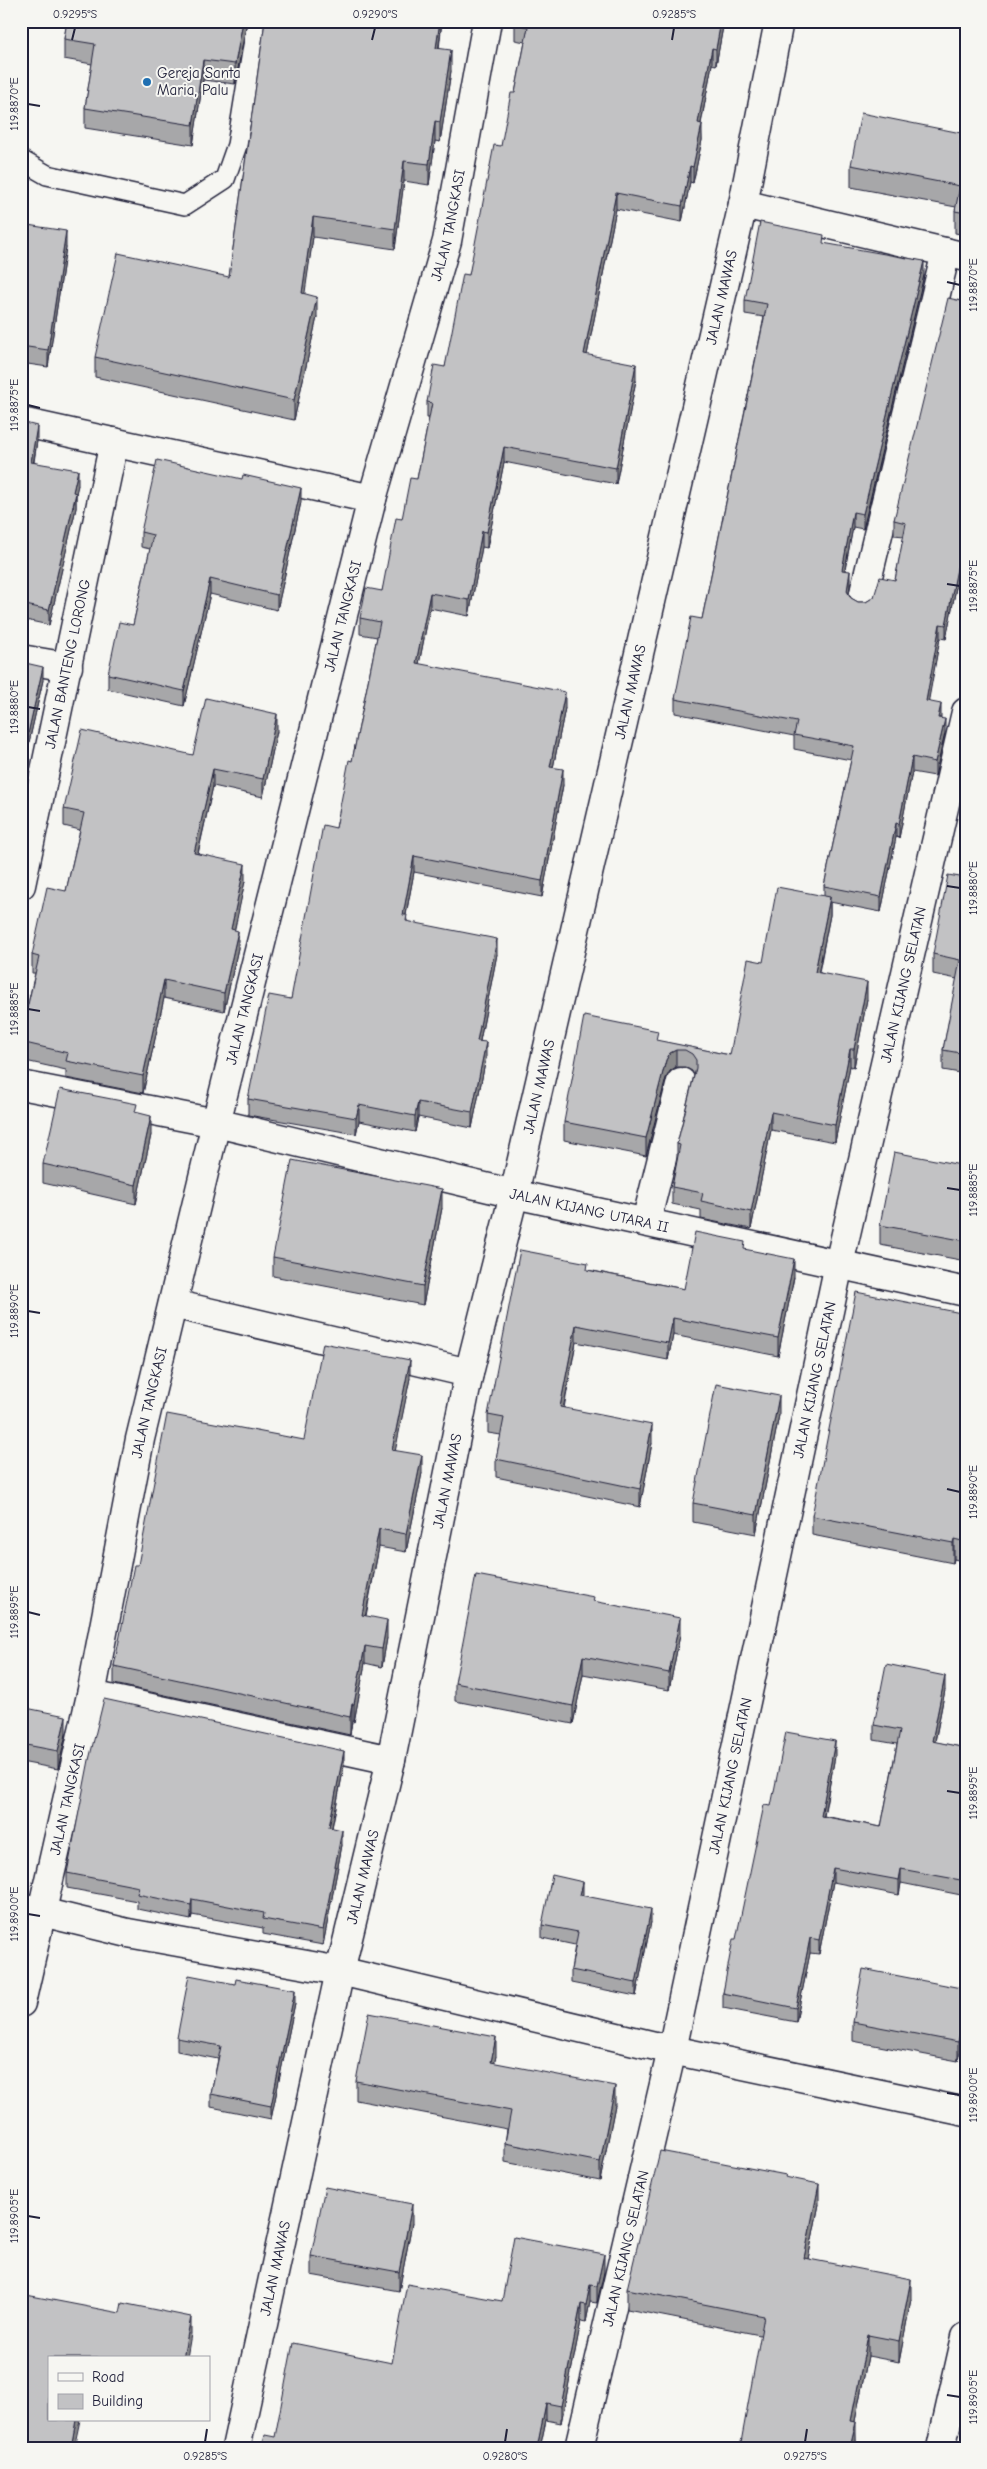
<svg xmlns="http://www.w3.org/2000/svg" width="987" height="2469" font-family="'Comic Neue',sans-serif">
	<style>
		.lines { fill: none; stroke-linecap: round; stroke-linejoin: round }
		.service-casing { stroke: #22223b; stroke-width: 22 }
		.minor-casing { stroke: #22223b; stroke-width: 31 }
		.tertiary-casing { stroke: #22223b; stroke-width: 31 }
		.service { stroke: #f6f6f2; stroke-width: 19 }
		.minor { stroke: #f6f6f2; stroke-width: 28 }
		.tertiary { stroke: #f6f6f2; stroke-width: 28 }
		.wall { fill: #a7a7a9; stroke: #22223b }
		.shaded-wall { fill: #888889; stroke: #22223b }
		.building { fill: #c2c2c4; stroke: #22223b }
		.ticks { fill: none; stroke: #22223b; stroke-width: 2 }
		.poi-dot { fill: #1f6fb2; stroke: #f6f6f2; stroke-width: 2 }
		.labels { text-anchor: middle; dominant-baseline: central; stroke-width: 4; stroke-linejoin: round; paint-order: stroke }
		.poi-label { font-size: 15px; fill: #22223b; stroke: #f6f6f2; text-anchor: start }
		.street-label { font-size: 15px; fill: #22223b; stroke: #f6f6f2 }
		.neatline { fill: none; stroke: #22223b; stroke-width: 2 }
		.ticks-label { font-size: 12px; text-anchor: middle; fill: #22223b }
	</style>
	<rect width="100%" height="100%" fill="#f6f6f2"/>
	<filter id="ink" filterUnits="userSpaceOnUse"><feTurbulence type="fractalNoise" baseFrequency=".02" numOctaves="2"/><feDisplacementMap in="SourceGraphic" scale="10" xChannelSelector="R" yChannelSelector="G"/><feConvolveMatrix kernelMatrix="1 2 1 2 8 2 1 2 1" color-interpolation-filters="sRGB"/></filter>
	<g filter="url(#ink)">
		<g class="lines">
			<defs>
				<path id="service" d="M21 160 47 175 185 205 225 179 237 145 257 21"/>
				<g id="minor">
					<path d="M743 204 966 257"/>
					<path d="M21 422 372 499"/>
					<path d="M862 601 946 252"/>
					<path d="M21 659 68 667"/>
					<path id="s1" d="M21 885 114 442"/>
					<path id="s2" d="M21 1085 216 1123 514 1194 966 1292"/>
					<path d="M646 1222 681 1082"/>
					<path d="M173 1304 469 1373"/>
					<path d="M91 1695 391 1760"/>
					<path d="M21 1907 128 1933 340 1971 672 2050 966 2112"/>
					<path id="s3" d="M21 2003 91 1695 140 1439 216 1123 372 499 447 241 487 21"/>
					<path id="s4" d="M236 2448 340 1971 391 1760 469 1373 514 1194 743 204 779 21"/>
					<path id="s5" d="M579 2448 672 2050 839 1264 966 712"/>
				</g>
				<path id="tertiary" d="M941 2448 966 2337"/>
			</defs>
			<use href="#service" class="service-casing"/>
			<use href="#minor" class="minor-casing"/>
			<use href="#tertiary" class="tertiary-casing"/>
			<use href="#service" class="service"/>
			<use href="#minor" class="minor"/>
			<use href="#tertiary" class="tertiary"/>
		</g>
		<path class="wall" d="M67 21H247L235 84 203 80 193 145 85 128V108L92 64 64 59V39Z
			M265 21H442L439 49 451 71 440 142 435 141 429 185 404 181 395 249 313 237 304 294 317 317 294 420 95 377V357L229 277Z
			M515 21H724L716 65 712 64 701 124 702 140 693 183 690 182 682 222 616 209 587 355 636 380 616 484 504 462 487 548 482 547 469 616 430 608 419 664 565 708 553 768 563 785 542 897 414 872 406 915 407 921 497 954 480 1041 486 1058 472 1128 418 1117 415 1132 359 1121 356 1134 248 1115V1099L291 999 336 828 352 761 377 637 360 634V618L382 591 402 519 417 479 429 418H427V402L445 367 469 275 515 93 525 42 515 40Z
			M939 21H966V26Z
			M966 134V235L955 233V211L956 207 851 187V165Z
			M21 224 66 247 48 367 21 363Z
			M824 244 924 275 863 529 853 527 845 570 850 586 849 594 851 598 858 602H866L874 597 895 580 904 536 894 535V520L966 302V563L961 562 946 639 940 638 928 701 941 718 945 733 935 776 912 772 899 838 896 837 881 912 830 902V915L819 972 867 999 854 1067 850 1066 835 1142 771 1130 751 1229 701 1219V1210L672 1204V1187L677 1161V1144L694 1075 692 1071 685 1067H676L670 1071 666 1078 646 1156 564 1140V1122L658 1041 730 1055 763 962 824 896V886L851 760 794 749V736L675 713V699L702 619 764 317 745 314V300Z
			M21 422 37 441 34 462 78 485 76 492V508L49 625 21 619Z
			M301 502 277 610 210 594 184 706 108 689V674L133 625 150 549 141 547V532Z
			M21 662 43 680 27 751 21 750Z
			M277 731 263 797 213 786 198 854 245 881 234 930 238 948 224 1011 164 998 143 1093 66 1078V1070L21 1060V1034L35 973H32V955L66 891 80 830 64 826V809L193 755Z
			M966 878V1074L943 1070V1050L957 979 933 974V954Z
			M137 1113 151 1135 136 1204 43 1183V1164Z
			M966 1166V1261L880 1245V1225Z
			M442 1208 423 1305 273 1276V1257Z
			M745 1250 794 1277 778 1356 673 1335 668 1360 576 1342 564 1408 652 1443 640 1507 496 1477V1459L501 1435 488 1433V1415L588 1270 684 1289Z
			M966 1314V1562L954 1559 953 1563 812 1535V1516Z
			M410 1378 395 1450 422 1473 406 1552 379 1547 366 1616 387 1638 382 1667 365 1663 354 1722 352 1721 350 1735 114 1684V1666L138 1565 304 1440Z
			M779 1415 756 1534 693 1522V1503Z
			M594 1601 680 1635 669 1690 583 1674 573 1724 455 1701V1683Z
			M945 1690 935 1742 966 1748V1896L901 1883 899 1895 833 1882 819 1954 810 1953 796 2022 723 2008V1993L771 1806 835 1756 824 1816 881 1827 897 1744 874 1740V1725Z
			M21 1707 66 1734 58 1769 21 1762Z
			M344 1766 332 1828 342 1845 323 1945 263 1934V1928L192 1915 191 1920 137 1909V1901L67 1888V1873Z
			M583 1896 651 1922 636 1996 571 1983V1970L575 1945 542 1938V1925Z
			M235 1984 295 2003 271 2119 211 2107V2094L218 2059 177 2051V2038Z
			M966 1989 958 2061 853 2041V2022Z
			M496 2056 494 2063 615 2105 600 2181 505 2162V2143L507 2129 356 2100V2081Z
			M786 2177 819 2204 808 2259 911 2299 899 2362 868 2356 855 2421 856 2442 760 2335 627 2309V2289Z
			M412 2223 399 2291 311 2275V2256Z
			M604 2272 597 2303 590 2302 586 2322 581 2321 561 2423 546 2420 540 2448H262L275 2437 392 2363 502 2301Z"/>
		<path class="shaded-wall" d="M243 21H247L235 84V64Z
			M440 21H442L436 68V48Z
			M721 21H724L716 65V49Z
			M712 48V64L698 139V123Z
			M451 50V71L440 142V122Z
			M203 60V80L193 145V125Z
			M435 121V141L429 185V164Z
			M702 124V140L693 183V167Z
			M404 161V181L395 249V229Z
			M690 166V182L682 222V206Z
			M616 193V209L584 370V354Z
			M313 217V237L302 313V293Z
			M66 231V247L48 367V350Z
			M924 261V275L863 529V514Z
			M317 297V317L294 420V400Z
			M636 364V380L616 484V468Z
			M37 426V441L31 477V462Z
			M504 447V462L487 548V532Z
			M78 470V485L73 507V492Z
			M301 488V502L277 610V595Z
			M76 493V508L49 625V610Z
			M853 512V527L842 584V570Z
			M482 531V547L469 616V600Z
			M961 548V562L946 639V625Z
			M850 571V586L847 605V591Z
			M210 579V594L184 706V691Z
			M430 593V608L416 679V663Z
			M940 624V638L926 715V701Z
			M43 667V680L27 751V738Z
			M565 692V708L550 783V767Z
			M941 704V718H938Z
			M277 714V731L263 797V779Z
			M945 719V733L935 776V762Z
			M912 757V772L899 838V824Z
			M213 769V786L194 870V853Z
			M563 769V785L542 897V881Z
			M896 823V837L881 912V897Z
			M414 856V872L403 930V915Z
			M245 864V881L231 947V929Z
			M830 897V915L815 989V972Z
			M238 931V948L224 1011V993Z
			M497 939V954L477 1056V1041Z
			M164 980V998L143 1093V1076Z
			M867 982V999L854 1067V1049Z
			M486 1042V1058L472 1128V1112Z
			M850 1049V1066L835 1142V1125Z
			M676 1050V1067L670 1071 666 1078 646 1156V1138L666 1060 670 1053Z
			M418 1102V1117L415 1132V1116Z
			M359 1105V1121L356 1134V1118Z
			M771 1112V1130L751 1229V1212Z
			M151 1116V1135L136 1204V1185Z
			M442 1189V1208L423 1305V1286Z
			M794 1259V1277L778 1356V1338Z
			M673 1318V1335L668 1360V1343Z
			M576 1325V1342L560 1425V1407Z
			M410 1360V1378L392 1467V1450Z
			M779 1396V1415L756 1534V1515Z
			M652 1425V1443L640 1507V1489Z
			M422 1455V1473L406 1552V1534Z
			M379 1529V1547L362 1633V1615Z
			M954 1539V1559L953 1563V1543Z
			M680 1618V1635L669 1690V1673Z
			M387 1620V1638L382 1667V1649Z
			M365 1646V1663L354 1722V1704Z
			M583 1656V1674L573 1724V1706Z
			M945 1676V1690L932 1756V1741Z
			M352 1704V1721L350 1735V1717Z
			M66 1716V1734L58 1769V1751Z
			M835 1741V1756L821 1830V1816Z
			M344 1751V1766L329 1842V1827Z
			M342 1830V1845L323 1945V1930Z
			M833 1868V1882L819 1954V1940Z
			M901 1869V1883L899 1895V1880Z
			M583 1882V1895L580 1909V1895Z
			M192 1899V1915L191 1920V1905Z
			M651 1909V1922L636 1996V1983Z
			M810 1938V1953L796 2022V2008Z
			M295 1990V2003L271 2119V2106Z
			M966 2004V2023L958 2061V2042Z
			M496 2037V2056L491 2081V2062Z
			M615 2086V2105L600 2181V2162Z
			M819 2184V2204L804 2279V2258Z
			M412 2204V2223L399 2291V2272Z
			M604 2254V2272L597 2303V2286Z
			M911 2279V2299L899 2362V2341Z
			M590 2285V2302L586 2322V2305Z
			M581 2304V2321L561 2423V2406Z
			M191 2317V2334L187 2358H183Z
			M868 2335V2356L851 2441V2421Z
			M546 2403V2420L540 2448H537Z
			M76 2420H80L74 2448H71Z
			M856 2422V2442L854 2448H850Z"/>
		<path class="building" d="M67 21H243L235 64 203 60 193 125 85 108 95 44 64 39Z
			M265 21H440L436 48 451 50 440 122 435 121 429 164 404 161 395 229 313 217 302 293 317 297 294 400 95 357 118 253 229 277Z
			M515 21H721L716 49 712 48 698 123 702 124 693 167 690 166 682 206 616 193 584 354 636 364 616 468 504 447 487 532 482 531 469 600 430 593 416 663 565 692 550 767 563 769 542 881 414 856 403 915H407L406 921 497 939 477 1041 486 1042 472 1112 418 1102 415 1116 359 1105 356 1118 248 1099 269 995 291 999 323 825 336 828 349 760 352 761 380 622 360 618 366 588 382 591 396 518 402 519 410 478 417 479 432 403 427 402 434 365 445 367 463 274 469 275 494 145 501 146 511 93H515L528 27 515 24Z
			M861 113 966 134V213L955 211 960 186 851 165Z
			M760 222 824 235 823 243 924 261 863 514 853 512 842 570 850 571 847 591 851 598 858 602H866L874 597 880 577 895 580 906 523 894 520 948 298 966 302V549L961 548 946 625 940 624 926 701 941 704 938 718 945 719 935 762 912 757 899 824 896 823 881 897 824 886 854 746 794 735 797 722 675 699 691 617 702 619 767 304 745 300Z
			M21 224 66 231 48 350 21 346Z
			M21 422 37 426 31 462 78 470 73 492 76 493 49 610 21 604Z
			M157 460 242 479 243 475 301 488 277 595 210 579 184 691 108 674 119 622 133 625 153 535 141 532Z
			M21 662 43 667 27 738 21 736Z
			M206 698 277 714 263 779 213 769 194 853 245 864 231 929 238 931 224 993 164 980 143 1076 66 1061 68 1053 21 1042V1034L39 957 32 955 47 887 66 891 84 813 64 809 82 730 193 755Z
			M948 875 966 878V1054L943 1050 960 960 933 954Z
			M777 887 830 897 815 972 867 982 854 1049H850L835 1125 771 1112 751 1212 701 1201 703 1193 672 1187 680 1145 677 1144 696 1068V1060L692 1054 685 1050H676L670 1053 666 1060 646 1138 564 1122 584 1016 658 1031 656 1040 730 1055 748 959 763 962Z
			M60 1089 137 1104 135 1112 151 1116 136 1185 43 1164Z
			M894 1152 966 1166V1241L880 1225Z
			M292 1160 442 1189 423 1286 273 1257Z
			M695 1232 745 1242 744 1249 794 1259 778 1338 673 1318 668 1343 576 1325 560 1407 652 1425 640 1489 496 1459 504 1418 488 1415 520 1250 588 1263 587 1270 684 1289Z
			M856 1292 966 1314V1542L954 1539 953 1543 812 1516Z
			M323 1343 410 1360 392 1450 422 1455 406 1534 379 1529 362 1615 387 1620 382 1649 365 1646 354 1704H352L350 1717 114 1666 134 1565H138L167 1414 304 1440Z
			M716 1384 779 1396 756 1515 693 1503Z
			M476 1575 594 1597 593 1601 680 1618 669 1673 583 1656 573 1706 455 1683Z
			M886 1664 945 1676 932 1741 966 1748V1881L901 1869 899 1880 833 1868 819 1940 810 1938 796 2008 723 1993 733 1939H736L764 1805 771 1806 786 1732 835 1741 821 1816 881 1827 900 1730 874 1725Z
			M104 1699 344 1751 329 1827 342 1830 323 1930 263 1919 264 1913 192 1899 191 1905 137 1894 139 1887 67 1873 89 1760Z
			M21 1707 66 1716 58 1751 21 1744Z
			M552 1875 583 1882 580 1895 651 1909 636 1983 571 1970 578 1932 542 1925Z
			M863 1969 966 1989V2004L958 2042 853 2022Z
			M189 1975 235 1984 236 1979 295 1990 271 2106 211 2094 221 2046 177 2038Z
			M369 2013 496 2037 491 2062 615 2086 600 2162 505 2143 511 2111 356 2081Z
			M660 2151 786 2175 785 2177 819 2184 804 2258 911 2279 899 2341 868 2335 851 2421 856 2422 850 2448H740L764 2316 627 2289Z
			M325 2187 412 2204 399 2272 311 2256Z
			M514 2237 604 2254 597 2286 590 2285 586 2305 581 2304 561 2406 546 2403 537 2448H262L265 2435 275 2437 293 2343 392 2363 407 2284 502 2301Z
			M21 2294 120 2313 122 2303 191 2317 183 2358H49V2420H76L71 2448H21Z"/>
	</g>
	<path class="ticks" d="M72 40 75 28M372 40 375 28M672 40 674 28M28 104 40 106M947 282 960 285M28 405 40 408M947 584 960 586M28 707 40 709M947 886 960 888M28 1009 40 1011M947 1188 960 1190M28 1311 40 1313M947 1489 960 1492M28 1612 40 1615M947 1791 960 1793M28 1914 40 1916M947 2093 960 2095M28 2216 40 2218M947 2395 960 2397M205 2442 207 2429M505 2442 507 2429M805 2442 807 2429"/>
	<circle class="poi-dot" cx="147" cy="82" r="5"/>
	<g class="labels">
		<g class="poi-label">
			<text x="157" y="73">Gereja Santa<tspan x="157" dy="17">Maria, Palu</tspan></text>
		</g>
		<g class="street-label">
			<text stroke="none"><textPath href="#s3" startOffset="1829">JALAN TANGKASI</textPath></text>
			<text stroke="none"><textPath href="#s4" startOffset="2205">JALAN MAWAS</textPath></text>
			<text stroke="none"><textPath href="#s3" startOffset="1424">JALAN TANGKASI</textPath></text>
			<text stroke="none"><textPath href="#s1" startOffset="226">JALAN BANTENG LORONG</textPath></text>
			<text stroke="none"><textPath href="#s4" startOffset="1800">JALAN MAWAS</textPath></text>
			<text stroke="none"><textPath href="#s5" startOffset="1499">JALAN KIJANG SELATAN</textPath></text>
			<text stroke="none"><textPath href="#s3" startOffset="1019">JALAN TANGKASI</textPath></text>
			<text stroke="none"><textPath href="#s4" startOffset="1395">JALAN MAWAS</textPath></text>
			<text stroke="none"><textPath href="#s2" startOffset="582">JALAN KIJANG UTARA II</textPath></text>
			<text stroke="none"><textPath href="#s5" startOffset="1094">JALAN KIJANG SELATAN</textPath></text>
			<text stroke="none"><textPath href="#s3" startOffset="614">JALAN TANGKASI</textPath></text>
			<text stroke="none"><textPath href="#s4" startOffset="990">JALAN MAWAS</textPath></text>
			<text stroke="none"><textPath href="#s5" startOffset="689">JALAN KIJANG SELATAN</textPath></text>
			<text stroke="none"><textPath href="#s3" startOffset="209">JALAN TANGKASI</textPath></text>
			<text stroke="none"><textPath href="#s4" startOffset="585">JALAN MAWAS</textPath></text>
			<text stroke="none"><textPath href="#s5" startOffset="205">JALAN KIJANG SELATAN</textPath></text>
			<text stroke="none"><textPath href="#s4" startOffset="184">JALAN MAWAS</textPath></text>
		</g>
	</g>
	<rect width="987" height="2469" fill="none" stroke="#f6f6f2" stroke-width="55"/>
	<rect x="48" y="2356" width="162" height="65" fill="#f6f6f2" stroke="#a1a1a9"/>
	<rect x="58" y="2373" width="25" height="8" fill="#f6f6f2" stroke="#a1a1a9"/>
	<text x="92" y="2382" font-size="15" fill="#22223b">Road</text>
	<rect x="58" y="2394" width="25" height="15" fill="#c2c2c4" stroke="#a1a1a9"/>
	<text x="92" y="2406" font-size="15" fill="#22223b">Building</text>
	<rect x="28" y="28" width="932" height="2414" class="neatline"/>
	<g class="ticks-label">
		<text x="75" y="18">0.9295°S</text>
		<text x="375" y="18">0.9290°S</text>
		<text x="674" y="18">0.9285°S</text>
		<text transform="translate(14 104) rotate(-90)" y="4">119.8870°E</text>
		<text transform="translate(973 285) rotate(-90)" y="4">119.8870°E</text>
		<text transform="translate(14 405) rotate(-90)" y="4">119.8875°E</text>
		<text transform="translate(973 586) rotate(-90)" y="4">119.8875°E</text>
		<text transform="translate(14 707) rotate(-90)" y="4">119.8880°E</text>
		<text transform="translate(973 888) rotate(-90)" y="4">119.8880°E</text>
		<text transform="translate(14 1009) rotate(-90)" y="4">119.8885°E</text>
		<text transform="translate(973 1190) rotate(-90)" y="4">119.8885°E</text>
		<text transform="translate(14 1311) rotate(-90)" y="4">119.8890°E</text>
		<text transform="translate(973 1492) rotate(-90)" y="4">119.8890°E</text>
		<text transform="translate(14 1612) rotate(-90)" y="4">119.8895°E</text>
		<text transform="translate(973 1793) rotate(-90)" y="4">119.8895°E</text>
		<text transform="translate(14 1914) rotate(-90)" y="4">119.8900°E</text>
		<text transform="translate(973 2095) rotate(-90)" y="4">119.8900°E</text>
		<text transform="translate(14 2216) rotate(-90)" y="4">119.8905°E</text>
		<text transform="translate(973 2397) rotate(-90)" y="4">119.8905°E</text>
		<text x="205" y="2460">0.9285°S</text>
		<text x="505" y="2460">0.9280°S</text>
		<text x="805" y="2460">0.9275°S</text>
	</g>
</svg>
